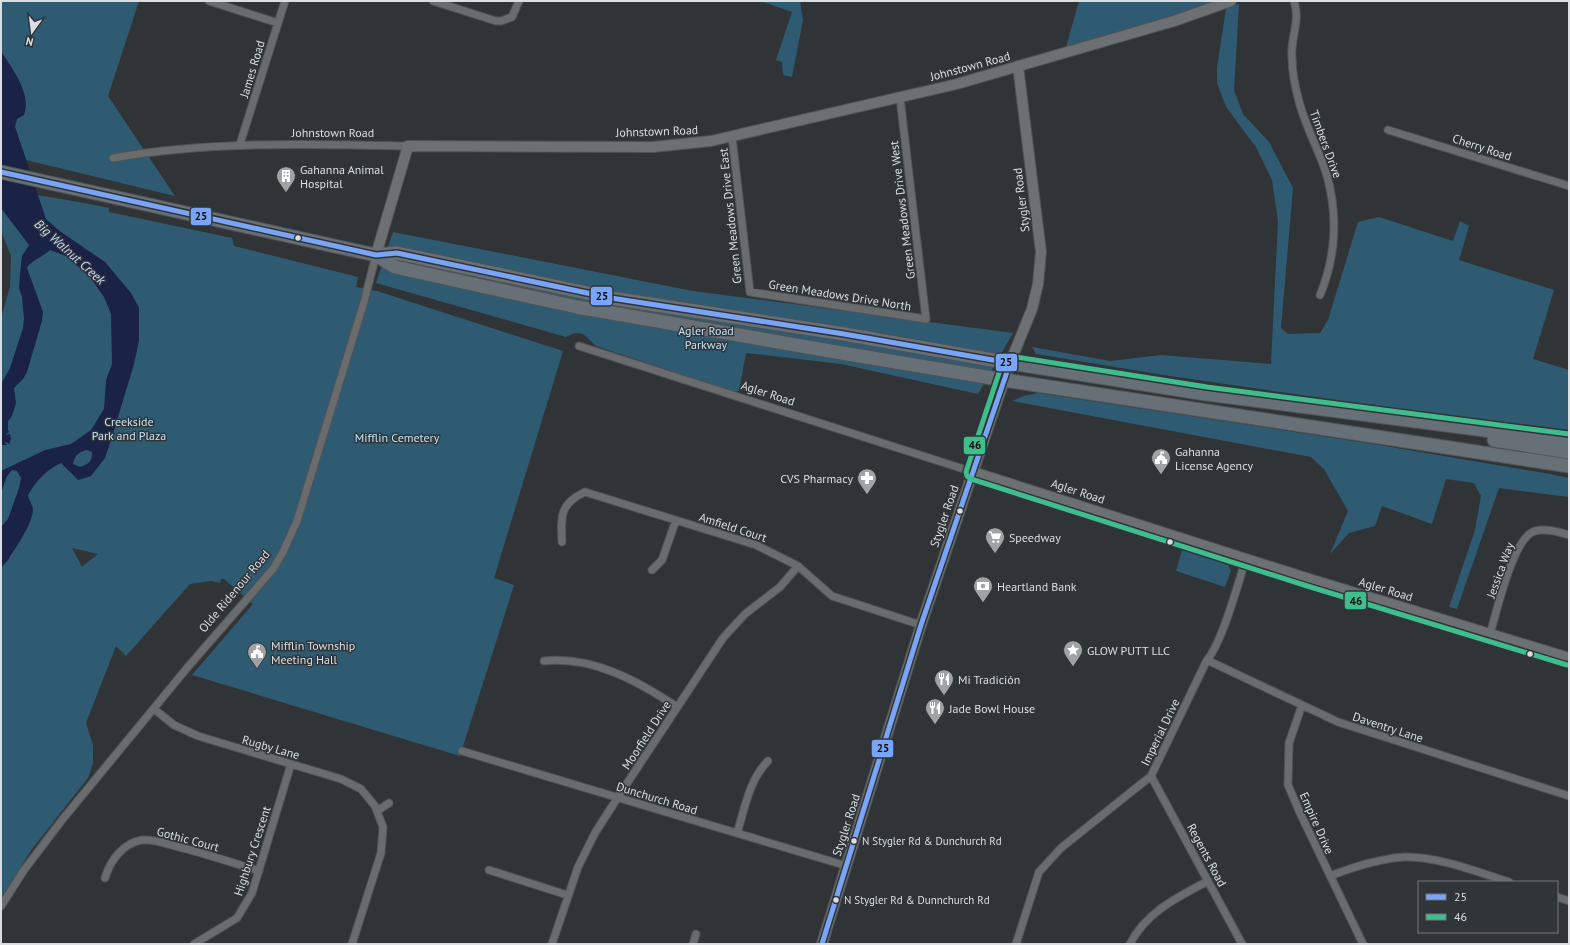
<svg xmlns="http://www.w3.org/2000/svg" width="1570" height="945" font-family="'PT Sans',sans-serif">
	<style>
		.green { fill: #2f5b72; fill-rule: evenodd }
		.water { fill: #1a2245; fill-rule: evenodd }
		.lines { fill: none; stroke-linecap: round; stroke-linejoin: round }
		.street-casing { stroke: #505355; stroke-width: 9 }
		.secondary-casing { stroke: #505355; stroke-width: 12 }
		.highway-casing { stroke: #505355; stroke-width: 15 }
		.street { stroke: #696b6d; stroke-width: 7 }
		.secondary { stroke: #6c7073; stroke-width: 10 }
		.highway { stroke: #687077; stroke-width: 13 }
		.bus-1-casing { stroke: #2f3539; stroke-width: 8 }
		.bus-2-casing { stroke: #2f3539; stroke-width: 8 }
		.bus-1 { stroke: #7aa5f7; stroke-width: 5 }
		.bus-2 { stroke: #40bd8c; stroke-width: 5 }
		.bus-dot { fill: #dbdee1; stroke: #2f3539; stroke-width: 1.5 }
		.labels { text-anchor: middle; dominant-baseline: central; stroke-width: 3; stroke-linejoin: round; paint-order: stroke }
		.bus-label { font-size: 11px; fill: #dbdee1; stroke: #2f3539; text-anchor: start }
		.street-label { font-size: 12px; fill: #dbdee1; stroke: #2f3539 }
		.poi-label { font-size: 12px; fill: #dbdee1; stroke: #2f3539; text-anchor: start }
		.park-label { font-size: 12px; fill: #c4e3f5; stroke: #2f3539 }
		.water-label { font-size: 13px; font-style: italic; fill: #c6d3fe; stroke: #2f3539 }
		.line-badge { stroke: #2f3539; stroke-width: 1.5 }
		.pale-badge-label { font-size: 11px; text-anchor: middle; font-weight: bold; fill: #111 }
	</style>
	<rect width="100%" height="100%" fill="#313437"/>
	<path class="green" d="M1 1H139L108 96 175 196 26 160 15 127 1 51Z
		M760 1H800L803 20 792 77 783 75 782 62 776 60 792 12Z
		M1079 1H1217L1147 25 1066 47Z
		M1239 4 1234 90 1243 114 1269 142 1293 188 1281 328 1288 334 1320 333 1328 320 1358 222 1379 217 1453 241 1460 221 1469 226 1459 260 1554 290 1533 359 1569 370V434L1170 376 1036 354 1032 347 1110 361 1161 355 1271 364 1278 221 1272 180 1256 147 1226 107 1217 83V67L1226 9Z
		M1 188C37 196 73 200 109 208V212L232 238 234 246 358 277 356 287 377 291 563 351 494 578 514 585 460 756 192 675 253 604 224 579H221L220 583 211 581 190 584 126 656 116 646 86 723 93 745V763L88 778 32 849 1 898V568L10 558 1 531V318L10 287 11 256 1 231ZM72 548 98 554 82 567Z
		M393 232 693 291 1013 333 978 394 841 364 746 353 739 391H731L596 346C585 335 581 328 566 337L376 283Z
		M1038 393 1373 444 1550 474 1569 478V497L1499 488 1457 609 1449 607 1475 530 1481 496 1474 483 1446 479 1432 524 1382 506 1375 526 1349 533 1330 554 1348 511 1324 469 1311 457 1012 401 1024 396Z
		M1182 550 1228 565 1231 571 1225 587 1176 571Z"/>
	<path class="water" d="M1 51C12 69 32 93 24 115L17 119 15 127 46 219 61 232 105 262 131 293 139 308V341L134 364 112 437 105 458 91 476 78 480 61 463C46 470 36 481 28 495 29 500 33 506 33 510 33 524 10 558 1 568V527L8 519 19 488 21 478 17 471 12 470 7 476 1 493V471L45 450 71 444 91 430 104 409 106 380 112 364 111 314 104 297 90 277 66 256 50 250C45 255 29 262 27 268L43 312 42 321 27 372 23 379 14 388 16 403 12 416 8 421V430L9 432 5 435 10 434 11 439 9 444 4 441 7 445H1V384L10 368 23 328 24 319 22 297 19 288 20 274 22 256 29 245 1 208ZM86 450 92 452C92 462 89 464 80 467L73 464C75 456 77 453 86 450Z"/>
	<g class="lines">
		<defs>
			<path id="street" d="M209 1 278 23
				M433 1 496 21H501L512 17 519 1
				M1294 1C1301 21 1290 38 1292 58 1292 73 1296 91 1300 105 1307 130 1320 152 1327 176 1338 215 1336 257 1320 295
				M1388 130 1569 186
				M732 137 750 292 926 319 900 98
				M240 144 285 1
				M113 158C212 141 309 144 408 146
				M579 346 973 472
				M562 542C561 517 559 504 585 492L756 545 798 566 832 596 921 625
				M652 570 662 560 676 520
				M1490 634C1497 611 1513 537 1535 531 1546 528 1559 532 1569 535
				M1207 660 1338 722 1569 796
				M544 661C593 656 638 681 677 707
				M1302 705 1289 743 1288 785 1300 813 1363 944
				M154 709 174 725 198 736 341 779 361 789 375 806 383 827 381 853 352 944
				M462 751 847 866
				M1151 776 1242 944
				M377 811 389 803
				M737 833C745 808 749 780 768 761
				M489 870 567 895
				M1330 876C1353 867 1379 859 1404 857 1437 856 1478 872 1509 882
				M105 878C110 861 123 843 142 840 153 839 165 843 175 846 203 853 231 862 259 871
				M1557 897 1569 901
				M1 906 24 870 62 820 187 668 273 569 283 552 297 521 364 302 376 255
				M194 944 237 918 252 893 291 764
				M552 944 578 867 595 833 618 797 723 638 745 614 780 587 798 566
				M693 944 696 934
				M1016 944 1039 872 1061 848 1151 776 1206 662C1223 641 1237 586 1246 559
				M1130 944C1146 912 1178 897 1208 881"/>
			<path id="secondary" d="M376 255 408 146 653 147 711 141 957 84 1174 21 1231 1
				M973 472 1306 578 1569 658
				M822 944 921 625 1010 363 1032 309 1038 284 1041 252 1018 66"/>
			<path id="highway" d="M1 172 357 251 376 255 395 267 577 307 842 353 1004 380 1569 466
				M376 255 397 253 611 298 844 334 1010 363 1206 394 1569 441
				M1494 440 1569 452"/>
		</defs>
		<use href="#street" class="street-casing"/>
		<use href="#secondary" class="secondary-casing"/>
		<use href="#highway" class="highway-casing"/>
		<use href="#street" class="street"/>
		<use href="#secondary" class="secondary"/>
		<use href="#highway" class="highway"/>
		<defs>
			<path id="bus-1" d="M1 172 376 255 397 253 611 298 844 334 1010 363 921 625 822 944"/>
			<path id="bus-2" d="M1567 665 1304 585 971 479 967 476 966 472 1003 361 1010 356 1207 387 1569 434"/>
		</defs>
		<use href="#bus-1" class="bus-1-casing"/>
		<use href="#bus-2" class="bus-2-casing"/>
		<use href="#bus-1" class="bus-1"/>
		<use href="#bus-2" class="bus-2"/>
	</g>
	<defs>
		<symbol id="building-pin" viewBox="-11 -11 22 30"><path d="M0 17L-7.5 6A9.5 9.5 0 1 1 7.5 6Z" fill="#a0a2a6" stroke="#2f3539"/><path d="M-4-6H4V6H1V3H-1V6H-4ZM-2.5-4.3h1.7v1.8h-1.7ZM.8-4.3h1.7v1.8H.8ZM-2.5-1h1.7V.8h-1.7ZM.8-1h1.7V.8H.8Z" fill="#fff"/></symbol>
		<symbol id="civic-pin" viewBox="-11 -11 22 30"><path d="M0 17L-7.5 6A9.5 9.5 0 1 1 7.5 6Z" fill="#a0a2a6" stroke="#2f3539"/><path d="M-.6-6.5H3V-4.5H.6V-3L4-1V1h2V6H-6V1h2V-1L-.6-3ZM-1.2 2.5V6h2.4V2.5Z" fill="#fff"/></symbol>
		<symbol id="pharmacy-pin" viewBox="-11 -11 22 30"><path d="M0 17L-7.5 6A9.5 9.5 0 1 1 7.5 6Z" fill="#a0a2a6" stroke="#2f3539"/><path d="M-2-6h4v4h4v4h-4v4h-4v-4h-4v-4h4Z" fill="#fff"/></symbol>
		<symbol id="supermarket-pin" viewBox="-11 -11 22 30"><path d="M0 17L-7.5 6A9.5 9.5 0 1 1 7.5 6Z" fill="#a0a2a6" stroke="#2f3539"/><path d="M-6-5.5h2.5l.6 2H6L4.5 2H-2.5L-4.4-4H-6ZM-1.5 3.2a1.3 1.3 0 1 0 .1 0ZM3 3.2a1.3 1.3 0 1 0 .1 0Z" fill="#fff"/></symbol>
		<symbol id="bank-pin" viewBox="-11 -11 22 30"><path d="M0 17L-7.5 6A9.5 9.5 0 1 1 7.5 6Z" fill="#a0a2a6" stroke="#2f3539"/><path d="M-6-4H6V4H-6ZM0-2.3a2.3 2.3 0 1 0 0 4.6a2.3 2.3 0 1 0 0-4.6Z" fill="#fff"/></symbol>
		<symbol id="sight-pin" viewBox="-11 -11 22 30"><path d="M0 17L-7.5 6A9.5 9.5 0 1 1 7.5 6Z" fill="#a0a2a6" stroke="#2f3539"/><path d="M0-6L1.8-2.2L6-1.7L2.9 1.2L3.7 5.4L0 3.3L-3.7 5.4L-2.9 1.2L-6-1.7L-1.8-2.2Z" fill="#fff"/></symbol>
		<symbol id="restaurant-pin" viewBox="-11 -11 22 30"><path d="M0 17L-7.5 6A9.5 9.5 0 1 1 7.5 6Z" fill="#a0a2a6" stroke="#2f3539"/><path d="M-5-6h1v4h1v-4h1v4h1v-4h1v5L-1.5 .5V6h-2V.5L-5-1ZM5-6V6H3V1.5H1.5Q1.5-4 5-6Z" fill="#fff"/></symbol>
	</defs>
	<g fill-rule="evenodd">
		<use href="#building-pin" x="275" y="165" width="22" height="30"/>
		<use href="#civic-pin" x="1150" y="447" width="22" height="30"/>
		<use href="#pharmacy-pin" x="856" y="467" width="22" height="30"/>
		<use href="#supermarket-pin" x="984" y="526" width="22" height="30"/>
		<use href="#bank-pin" x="972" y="575" width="22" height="30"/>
		<use href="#sight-pin" x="1062" y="639" width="22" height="30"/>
		<use href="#civic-pin" x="246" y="641" width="22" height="30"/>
		<use href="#restaurant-pin" x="933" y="668" width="22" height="30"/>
		<use href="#restaurant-pin" x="924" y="697" width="22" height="30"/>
	</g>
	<g class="bus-dot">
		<circle cx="298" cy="238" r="3.5"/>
		<circle cx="960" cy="511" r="3.5"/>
		<circle cx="1170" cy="542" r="3.5"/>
		<circle cx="1530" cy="654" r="3.5"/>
		<circle cx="854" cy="841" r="3.5"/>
		<circle cx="836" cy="900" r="3.5"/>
	</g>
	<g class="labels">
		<g class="bus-label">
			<text x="862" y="841">N Stygler Rd &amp; Dunchurch Rd</text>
			<text x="844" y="900">N Stygler Rd &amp; Dunnchurch Rd</text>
		</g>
		<g class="street-label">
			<text transform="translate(970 66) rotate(-15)">Johnstown Road</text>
			<text transform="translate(252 69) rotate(-73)">James Road</text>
			<text transform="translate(657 131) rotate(-2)">Johnstown Road</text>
			<text x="333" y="132">Johnstown Road</text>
			<text transform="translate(1326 144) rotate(70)">Timbers Drive</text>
			<text transform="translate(1482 147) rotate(18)">Cherry Road</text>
			<text transform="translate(1021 200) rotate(-97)">Stygler Road</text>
			<text transform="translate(902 210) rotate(-97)">Green Meadows Drive West</text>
			<text transform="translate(730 216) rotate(-96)">Green Meadows Drive East</text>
			<text transform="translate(840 295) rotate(9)">Green Meadows Drive North</text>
			<text transform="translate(768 393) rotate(18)">Agler Road</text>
			<text transform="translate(1078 491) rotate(18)">Agler Road</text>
			<text transform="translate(944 516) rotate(-71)">Stygler Road</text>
			<text transform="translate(733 527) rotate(18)">Amfield Court</text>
			<text transform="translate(1500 570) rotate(-70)">Jessica Way</text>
			<text transform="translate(1386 589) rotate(17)">Agler Road</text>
			<text transform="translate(234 591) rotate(-50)">Olde Ridenour Road</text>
			<text transform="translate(1388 727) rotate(18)">Daventry Lane</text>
			<text transform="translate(1160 732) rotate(-64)">Imperial Drive</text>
			<text transform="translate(646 735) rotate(-57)">Moorfield Drive</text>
			<text transform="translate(271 747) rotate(16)">Rugby Lane</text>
			<text transform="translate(657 798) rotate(17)">Dunchurch Road</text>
			<text transform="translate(1317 823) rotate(66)">Empire Drive</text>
			<text transform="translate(846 825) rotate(-72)">Stygler Road</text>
			<text transform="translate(188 839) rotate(15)">Gothic Court</text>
			<text transform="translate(252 851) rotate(-72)">Highbury Crescent</text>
			<text transform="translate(1207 855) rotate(62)">Regents Road</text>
		</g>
		<g class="poi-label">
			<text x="300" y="169">Gahanna Animal<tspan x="300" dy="14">Hospital</tspan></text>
			<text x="1175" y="451">Gahanna<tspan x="1175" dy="14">License Agency</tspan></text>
			<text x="853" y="478" text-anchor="end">CVS Pharmacy</text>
			<text x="1009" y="537">Speedway</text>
			<text x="997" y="586">Heartland Bank</text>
			<text x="271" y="645">Mifflin Township<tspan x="271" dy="14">Meeting Hall</tspan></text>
			<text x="1087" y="650">GLOW PUTT LLC</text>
			<text x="958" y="679">Mi Tradición</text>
			<text x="949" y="708">Jade Bowl House</text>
		</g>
		<g class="park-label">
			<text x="706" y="330">Agler Road<tspan x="706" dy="14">Parkway</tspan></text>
			<text x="129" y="421">Creekside<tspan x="129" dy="14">Park and Plaza</tspan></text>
			<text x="397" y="437">Mifflin Cemetery</text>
		</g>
		<g class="water-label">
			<text transform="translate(70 252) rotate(42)">Big Walnut Creek</text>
		</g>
	</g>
	<g class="line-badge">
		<rect x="190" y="207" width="22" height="19" rx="4" fill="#7aa5f7"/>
		<rect x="590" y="286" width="23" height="20" rx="4" fill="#7aa5f7"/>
		<rect x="995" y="353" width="23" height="19" rx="4" fill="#7aa5f7"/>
		<rect x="963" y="436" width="23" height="19" rx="4" fill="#40bd8c"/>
		<rect x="1344" y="591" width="23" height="19" rx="4" fill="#40bd8c"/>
		<rect x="871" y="739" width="23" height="19" rx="4" fill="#7aa5f7"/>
	</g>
	<g class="pale-badge-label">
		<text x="201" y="220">25</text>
		<text x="602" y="300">25</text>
		<text x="1006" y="366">25</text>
		<text x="975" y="449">46</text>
		<text x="1356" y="605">46</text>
		<text x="883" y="752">25</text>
	</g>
	<rect width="1570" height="945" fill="none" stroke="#dbdee1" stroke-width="4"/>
	<rect x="1418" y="881" width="140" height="52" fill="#2f3539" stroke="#74797c"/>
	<rect x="1426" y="894" width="20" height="6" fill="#7aa5f7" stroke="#74797c"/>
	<text x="1454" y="901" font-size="12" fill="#dbdee1">25</text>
	<rect x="1426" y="914" width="20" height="6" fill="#40bd8c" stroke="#74797c"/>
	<text x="1454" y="921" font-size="12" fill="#dbdee1">46</text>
	<g transform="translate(32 32) rotate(194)" stroke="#2f3539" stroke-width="3" paint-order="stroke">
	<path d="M0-3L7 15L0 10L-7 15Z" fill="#dbdee1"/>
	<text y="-6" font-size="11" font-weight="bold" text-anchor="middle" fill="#dbdee1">N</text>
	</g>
</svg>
